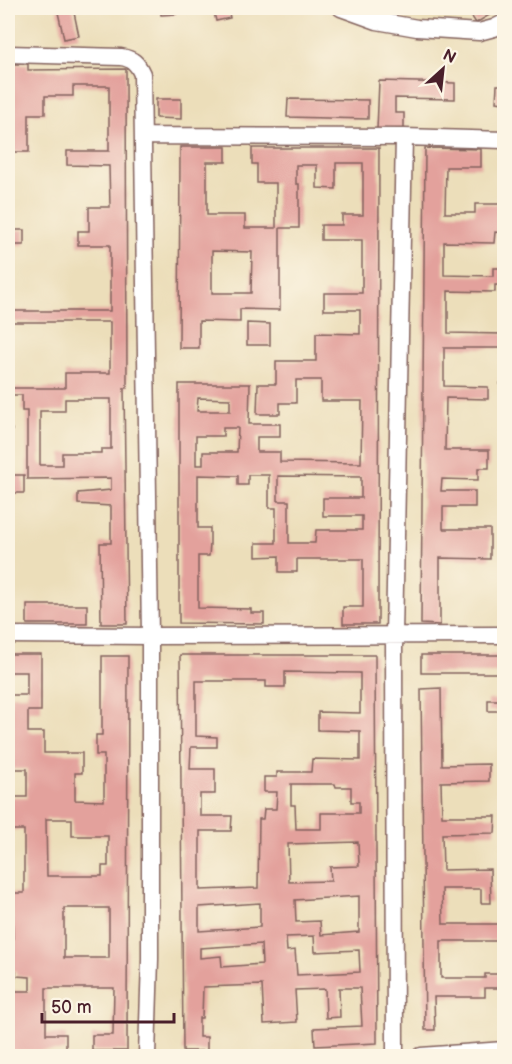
<svg xmlns="http://www.w3.org/2000/svg" width="512" height="1064" font-family="'Balsamiq Sans',sans-serif">
	<style>
		.building { fill: #e3a19c; fill-rule: evenodd }
		.lines { fill: none; stroke-linecap: round; stroke-linejoin: round }
		.street-casing { stroke: #83625d; stroke-width: 19 }
		.street { stroke: #fff; stroke-width: 16 }
	</style>
	<rect width="100%" height="100%" fill="#fcf5e5"/>
	<filter id="ink" filterUnits="userSpaceOnUse"><feTurbulence type="fractalNoise" baseFrequency=".0167" numOctaves="2"/><feDisplacementMap in="SourceGraphic" scale="12" xChannelSelector="R" yChannelSelector="G"/><feConvolveMatrix kernelMatrix="1 2 1 2 8 2 1 2 1" color-interpolation-filters="sRGB"/></filter>
	<filter id="wash" filterUnits="userSpaceOnUse"><feTurbulence type="fractalNoise" baseFrequency=".008" numOctaves="4" result="noise"/><feDisplacementMap in="SourceGraphic" scale="24" xChannelSelector="R" yChannelSelector="G"/><feGaussianBlur stdDeviation="1.35" result="paint"/><feColorMatrix in="noise" values="0 0 0 0 0 0 0 0 0 0 0 0 0 0 0 0 0 1.4 0 .05"/><feComposite in="paint" operator="in"/></filter>
	<g filter="url(#wash)">
		<rect width="100%" height="100%" fill="#ecdeba"/>
		<g id="blocks">
			<path class="building" d="M57 8H73L79 36 64 39Z
				M160 8H175L176 14 161 15Z
				M185 8H200L185 12Z
				M213 8H228L230 18 216 21Z
				M466 8H501L476 23Z
				M8 64H28V70L126 69 127 388H124L127 624H101L100 543H111V506L78 504V493L111 490V478L27 479V411H22V395H8V388H65V373H110V322H8V311H110V245H78V231H89V207H110L109 166 67 165V151H109V86H73V96H45V114H29V152H8V134H10ZM65 399H111V449H101V453H62V465H40V411H65Z
				M379 81 455 83V99L395 98V113H404V130H377Z
				M497 85H504V103L496 102Z
				M156 99H181V119L156 118Z
				M288 99 368 100V119L287 117Z
				M180 147H226V162H207V215H245V228H276V183H257V164H252V148H379L378 624H343V607H363V559H297V572H279V556L256 557V543H276V508H269V475H248V485H238V476L198 475V528H210V544L209 556H198V608L251 609V613H264V624L179 623V384H250L249 424H280V437H257V452H280V462L361 463 362 401H321V380H296V403H280V414H257L258 384H276V361H316V333L360 334V310H324V293H362V240H321V225H342V215H363V163H336V189L317 188V165H296V184H299V228H280V310L240 309V322L199 321V348H179ZM212 251 252 252 251 293H212ZM198 398 230 399V411H197ZM223 428H238L237 452H203V465H196V436H223ZM278 476 361 477V498H323V516H362V530H316L315 543H289V501H278Z
				M425 148 481 149V167H446L445 213H475V204H504V233L495 232 494 243 444 242V275L493 276V268H504V285H495V292L448 291V333L504 334V348H444V386L488 387V399L446 398 445 450H489V468H478V480L442 479 441 491H475V507H443V529H490V559L440 558V625L421 624Z
				M8 230H24V245H8Z
				M247 323 270 324V345H247Z
				M500 383H504V399H500Z
				M8 429H12V465H8Z
				M8 475H24V493H8Z
				M27 605H87V624H27Z
				M8 654H41V711H28V732H44V753H82V773H75V800L104 801V755H96V735H102V656H128L127 1051H92V1035H113L114 988H46V1034H66V1051H9L8 1015H12V991H30V977L16 976V971H10V959H8V939H13L12 909H8V893H24V830H8V797H27V769H8V709H10L11 695H27V672H8ZM46 819H72V836H108V866H102V876H47ZM64 908H109V958H64Z
				M180 655H375L377 1043 315 1046 314 1028 362 1026 360 988H339L340 1017 326 1018 325 989 295 990 297 1022 264 1024 262 985 203 987 202 1018H199V1037H207V1051H183ZM285 672 360 673V713L318 712V730L360 731V760L312 759 311 772H277V777H264V792H277L276 809H264L263 819H259L258 888 200 890V831H231L232 816H200V794H215V769H190L191 747H217V737L196 736V681H266V687H285ZM291 784H335L336 787H351V802H359V813H321V829H296L295 805H291ZM358 842 359 866 330 867 331 881 289 882 288 844ZM359 896V932L321 935 320 921 296 922 295 900ZM260 903V927L199 931V907ZM314 936 315 952 359 950 360 972 297 975 295 950 287 951 286 937ZM261 944 262 964 222 967 221 956 200 958V948Z
				M421 655H504V673H421Z
				M441 688 442 765 489 764V781L441 782 442 816H496L495 833 442 834 443 870 490 869 491 903H481V889H442L443 924H504V941H441V978H485V974H504V988H485V997H434L435 1030H425L421 689Z
				M488 700H504V711H488Z"/>
		</g>
	</g>
	<g filter="url(#ink)">
		<use href="#blocks" fill-opacity="0" stroke="#83625d" stroke-width="1.5"/>
		<g class="lines">
			<defs>
				<path id="street" d="M341 8 377 21 417 28 479 32 494 28 504 23
					M8 54 121 57C133 59 137 63 142 74L150 636V959L147 1056
					M144 136 404 137 504 140
					M8 635 150 636 504 635
					M395 1056 394 635 404 137
					M421 1056 504 1050"/>
			</defs>
			<use href="#street" class="street-casing"/>
			<use href="#street" class="street"/>
		</g>
	</g>
	<rect width="512" height="1064" fill="none" stroke="#fcf5e5" stroke-width="30"/>
	<g transform="translate(443 69) rotate(27)" stroke="#fcf5e5" stroke-width="4.5" paint-order="stroke">
	<path d="M0-4.5L10 22L0 15L-10 22Z" fill="#4a1f2b"/>
	<text y="-9" font-size="16" font-weight="bold" text-anchor="middle" fill="#4a1f2b">N</text>
	</g>
	<path d="M42 1013v9h132v-9" fill="none" stroke="#4a1f2b" stroke-width="3"/>
	<text x="51" y="1013" font-size="18" fill="#4a1f2b" stroke="#fcf5e5" stroke-width="4.5" paint-order="stroke">50 m</text>
</svg>
